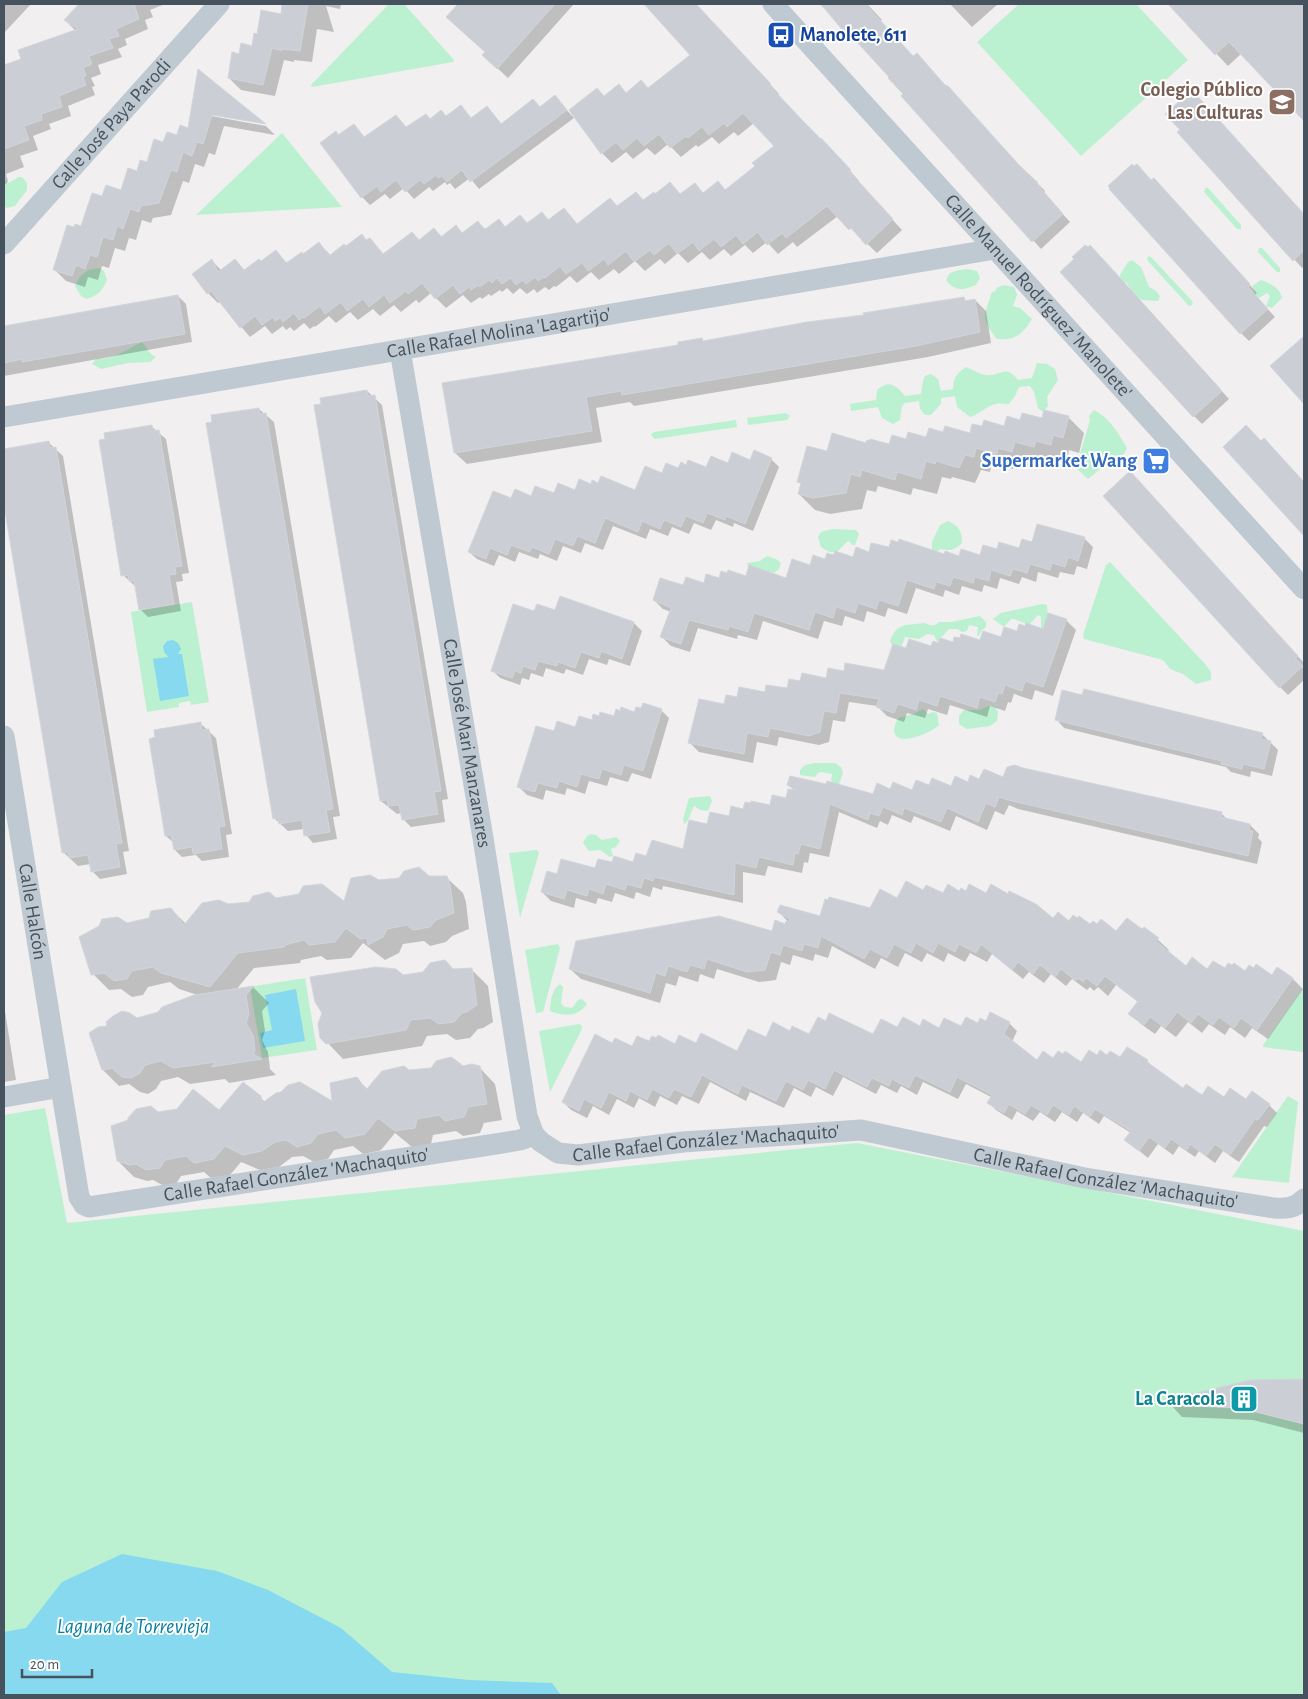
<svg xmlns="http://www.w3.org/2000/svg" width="1308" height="1699" font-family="'Alegreya Sans',sans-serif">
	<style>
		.green { fill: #bbf1d0 }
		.water { fill: #87d9ef }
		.shadow { fill: #0003 }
		.building { fill: #cbced4; stroke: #d2d5db }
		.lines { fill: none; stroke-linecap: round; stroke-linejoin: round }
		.minor { stroke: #bfc9d1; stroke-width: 21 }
		.labels { text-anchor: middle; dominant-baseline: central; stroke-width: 4; stroke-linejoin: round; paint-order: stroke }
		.transit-label { font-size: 20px; font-weight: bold; fill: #164399; stroke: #fff; text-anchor: start }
		.education-label { font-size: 20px; font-weight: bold; fill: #785e54; stroke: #fff; text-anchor: end }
		.street-label { font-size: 20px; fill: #46525d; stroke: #fff }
		.shop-label { font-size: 20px; font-weight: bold; fill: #366cbe; stroke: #fff; text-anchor: end }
		.culture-label { font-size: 20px; font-weight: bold; fill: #0d838f; stroke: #fff; text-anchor: end }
		.water-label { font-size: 21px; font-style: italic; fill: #087f9f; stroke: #fff }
	</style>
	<rect width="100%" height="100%" fill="#f1efef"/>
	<path class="green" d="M389 4H404L454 60 453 62 312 87 311 85Z
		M1019 4H1136L1188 60 1081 156 977 42Z
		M282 133 342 207 196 215Z
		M18 177H22L27 183V190L15 206 7 208 4 206V180L9 183Z
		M1205 188H1208L1241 225V229H1237L1204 192Z
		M1259 248H1262L1280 268V272H1277L1258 252Z
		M1148 256 1151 257 1193 302 1192 305 1189 306 1147 260Z
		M1132 260 1141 267 1149 287 1156 291 1160 296 1158 301 1142 300 1135 297 1127 283 1121 280 1120 275 1128 262Z
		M99 268 104 271 107 280C102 291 98 296 86 299L81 296 75 286C80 274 86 269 99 268Z
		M968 269 977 271 980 278 976 285C964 290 955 292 946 280L950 273 959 270Z
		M1261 280C1270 283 1280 288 1282 298L1272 308 1266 306 1270 296 1267 293 1259 298 1256 297 1252 286Z
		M1004 285 1014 287 1017 295 1013 306 1020 308 1032 319C1023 334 1015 341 997 339 980 318 984 316 992 292H994L998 287Z
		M142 342 151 354 156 357 150 362 128 363 101 369 92 364 96 359C118 358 123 351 142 342Z
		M1037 363 1047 364 1055 369 1058 380 1047 397 1048 406 1043 412 1038 408 1034 392 1030 386 1019 387 1015 396 1009 404C1005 404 1000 403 996 404 986 406 980 414 970 417L957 407 955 396 941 398V404L931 415H925L920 409 919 401 905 403 902 406 900 420 893 424 882 418 878 407 851 411 850 404 876 400 877 390C889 379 896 385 905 396L921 394 923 381 925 376 931 374 938 379 941 391 953 389C953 378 957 373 966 367 972 369 979 374 985 375 1001 377 1005 363 1018 380L1032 378Z
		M1094 410C1110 418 1118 433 1127 448L1124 454 1119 459 1112 460 1106 468 1100 469 1088 479 1076 468 1074 463 1080 454 1090 420 1089 416Z
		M786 413 790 416 787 420 748 425 747 418Z
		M736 420 737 427 654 439 651 434 654 432Z
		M948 521C959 526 962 531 962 543 955 549 951 552 941 549L936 552 932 550V542L940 525Z
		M832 529 856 530 859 534 855 545H852L850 542 848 541 837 552H829L821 547 818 537 821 532Z
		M767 556 776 559 781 563 779 569 774 573 748 567 747 563 760 561Z
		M1110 562 1205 664 1211 672V680L1196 684 1183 674 1170 669 1163 660 1084 639 1083 635 1106 565Z
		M192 602 209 702 191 705 190 701 179 703V707L147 712 131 612Z
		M1042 604 1047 605 1048 620 1044 630 1041 629V617L1038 615 1029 625 1014 619H1011L1004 627 993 619 1001 613Z
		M980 616 986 622V627L982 630 978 637 977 635 978 627 969 625 967 631 962 632 957 629H949L937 642 934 635 927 634 919 639 905 637 901 648 893 647 890 641C896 627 900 625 916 624 918 624 921 623 924 623 931 625 932 628 939 622H951Z
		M989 706 995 707 998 712 997 721 990 726 967 729 959 724V716L964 710H979Z
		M923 709 928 714 933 712 937 713 939 725C926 737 881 752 898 718L913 714Z
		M814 763H835L841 767 843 773 838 787 834 785 831 780 832 774 821 772 818 773 815 777 800 775V770L805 765Z
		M710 796 712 801 708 811 700 810 694 806 687 822 684 824 683 819 689 798Z
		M591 834 596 835 602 840 616 837 620 841 616 847 611 849 613 856 610 857 600 850 589 851 583 843 586 837Z
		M537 850 539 853 520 918 509 853Z
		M558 944 560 948 543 1012 536 1013 525 950Z
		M305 978 317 1050 262 1058 250 987Z
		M560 984 563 987 561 1004 565 1007 572 1008 578 1000 582 999 587 1004C577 1017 565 1017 550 1011 550 1002 552 989 560 984Z
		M1304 987 1303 1052 1263 1047V1045Z
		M579 1024 582 1026V1029L550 1092 539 1031Z
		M1288 1096 1298 1102 1289 1183 1232 1177Z
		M45 1108 67 1223 857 1143 1304 1231V1695H4V1115Z"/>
	<path class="water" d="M173 640 178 643 181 649 178 654H182L189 696 160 701 153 659 168 657 164 652 163 646 167 641Z
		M296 989 305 1041 263 1048 260 1033 272 1030 265 995Z
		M122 1554 217 1571 268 1590 341 1628 392 1672 469 1680 552 1683 561 1695H4V1632L26 1628 62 1582Z"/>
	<path class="shadow" d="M4 4H31L4 33Z
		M87 4H165L150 10 153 17 145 20 148 29 125 39 127 45 118 49 122 57 98 65 101 74 91 78 95 86 92 87 95 95 68 106 71 116 49 124 51 129 33 136 38 150 20 156 24 167 6 174 8 181 4 186V77L8 76 23 60 76 31 65 20 79 5Z
		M284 4H341L340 9 326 6 334 32 317 29 312 62 294 60V62L284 60 275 96 241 90 229 78 253 47 258 35 282 15Z
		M460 4H574L508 78 494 65 486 52 448 17Z
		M645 4H695L779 94 778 96 831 149 859 181 858 182 902 230 877 253 838 216 797 247 793 242 778 254 767 242 753 253 745 245 731 256 724 249 710 260 702 252 688 263 678 253 665 264 660 259 645 271 635 261 619 274 614 269 599 280 591 272 577 283 570 276 556 287 554 286 549 290 545 287 537 293 534 289 527 294 520 288 513 294 507 288 502 292 500 290 491 296 489 294 482 299 480 297 471 303 463 295 446 308 431 293 419 303 416 300 401 312 394 305 380 316 373 309 358 320 350 312 336 323 329 316 315 327 314 326 310 329 304 323 294 331 290 327 286 330 283 326 272 334 265 326 250 337 220 302 218 303 208 293 194 274 212 261 222 271 235 260 245 271 261 263 276 252 288 264 304 255 319 243 331 256 346 248 370 239 384 255 419 241 434 229 442 237 463 234 478 222 486 230 499 220 506 228 528 224 542 213 549 220 564 209 578 225 618 207 644 201 656 195 670 183 681 195 695 185 704 194 718 183 726 190 757 167 775 147 754 123 738 136 734 132 719 144 712 137 698 147 696 145 681 157 668 144 655 155 647 148 633 159 626 152 612 163 602 153 605 97 648 89 692 55Z
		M820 4H867L882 20 880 22 913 58 1045 191 1044 193 1070 222 1041 249 855 38 853 39Z
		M950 4H998L972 27Z
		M1169 4H1304V119L1242 53 1228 66Z
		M1200 100 1304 215V266L1302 268 1179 132Z
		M562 105 574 118 479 189 470 178 455 189 450 183 447 185 445 182 433 191 429 187 414 199 404 188 390 199 385 194 370 205 362 197 339 136 354 125 365 138 407 128 431 120 447 117 461 107 472 119 487 107 502 125 541 108Z
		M206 112V115L266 126 275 135 224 126 215 155 209 153 204 167 195 164 189 183 183 181 171 215 153 218 151 223 142 220 136 240 129 238 125 251 115 248 109 268 102 266 98 280 88 277 85 287 66 281 54 269 74 229 82 227 103 198 122 192 164 144 189 129Z
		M1152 182 1162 188 1257 293 1255 295 1275 317 1249 341 1241 333Z
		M1090 247 1120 278 1229 399 1202 424 1194 416 1088 249Z
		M178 296 186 304 192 342 4 376V327Z
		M964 299 967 302 975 300 986 311 991 343 928 357 634 406 630 402 596 408 602 442 467 464 455 453 680 346 702 340 704 342Z
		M1297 344 1304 351V402L1272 366Z
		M367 391 382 405 448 799 442 800 445 822 411 827 403 819 402 813 397 814 381 801Z
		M259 409 274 422 340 816 333 817 337 839 313 843 306 835 304 829 288 831 274 818Z
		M1068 417 1084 433 1079 453 1069 450 1067 460 1052 456 1050 463 1031 457 1028 467 1014 463 1013 469 992 463 990 472 981 470 975 483 952 477 951 479 942 477 937 494 913 488 911 495 878 486 876 492 867 490 862 509 830 514 815 510 799 494 802 485 799 482 828 453 867 444 890 446 907 440 927 439 944 433 971 434 983 428 1005 427 1021 421Z
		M151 426 166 439 189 573 182 574 183 581 176 582 181 611 148 617 140 609 137 588 123 575 107 440Z
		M1261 442 1272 448 1304 483V535L1224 447Z
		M49 443 63 456 129 851 123 852 127 874 100 879 92 871 91 864 78 866 63 852 4 496V451Z
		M771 459 779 467 753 531 734 523 733 527 716 520 711 530 694 523 689 534 672 527 668 536 650 529 646 539 613 526 603 550 585 543 581 553 563 546 557 561 540 554 538 559 519 552 515 562 499 555 494 566 477 559 469 552 511 500 576 491 599 484 635 492 662 475 687 466 706 469Z
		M1138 481 1304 663 1302 667 1304 669V680L1288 695 1280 687Z
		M1084 538 1093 547 1087 569 1077 566 1074 575 1060 572 1058 578 1038 572 1036 582 1022 577 1019 584 1000 578 997 589 984 585 982 592 962 586 959 595 945 590 943 597 916 588 907 614 888 608 885 617 867 611 864 622 845 616 842 626 824 621 818 639 763 621 757 640 738 635 737 639 698 628 690 652 671 646 662 637 671 612 663 609 654 600 684 587 704 584 720 580 747 577 787 579 826 560 854 558 870 553 960 557 981 556 998 551 1019 550 1033 544Z
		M561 598 634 623 642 631 630 666 609 659 607 665 589 659 583 675 566 669 564 674 546 668 543 677 531 673 529 680 522 678 520 685 500 678 492 670 535 613 556 612Z
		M1066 620 1076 630 1053 696 1035 690 1032 700 1014 694 1011 703 1008 702 1005 711 990 706 987 717 950 705 947 715 928 709 925 718 907 713 904 722 887 716 877 706 849 702 845 722 833 720 829 742 819 745 779 737 777 746 757 742 753 763 699 752 689 742 726 705 738 699 788 689 801 683 827 679 845 672 885 671 906 650 1002 639 1018 633 1044 631Z
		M661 710 669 718 651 779 632 773 628 782 610 777 607 786 589 781 585 794 567 788 565 795 546 790 543 800 527 795 519 787 555 733 576 728 592 721 635 713Z
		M1057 720 1262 734 1278 750 1272 776 1251 771 1250 777 1231 772 1226 767 1064 728Z
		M201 724 216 738 232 834 226 835 229 857 202 861 196 855 182 857 175 850 174 843 166 836 156 738Z
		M1023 769 1221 813 1228 820 1250 825 1259 834 1258 838 1262 842 1257 864 1018 809 1009 805 1004 815 995 811 987 830 956 816 950 831 914 816 911 823 892 815 888 825 880 821 877 828 839 812 829 857 810 853 808 863 804 862 802 873 768 866 765 876 743 872V903L663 886 662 890 653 887 650 897 636 892 634 899 615 893 612 902 598 898 596 904 576 898 574 908 551 901 542 892 558 875 596 869 613 864H634L647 858 683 851 708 825 744 811 771 806 787 799 796 792 788 785 873 795 891 790 912 791 930 787 952 788 980 781 1003 779Z
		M429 877H446L463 893 466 902 469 929 452 936 446 942 430 946 424 941 403 944 399 953 385 960 363 943 351 958 327 960 321 956 301 960 300 963 254 968 236 990 253 987 269 1003 262 1011 265 1031 262 1040 268 1052 270 1069 276 1075 229 1083 225 1079 190 1084 178 1077 161 1081 156 1089 148 1094 140 1092 129 1084 119 1086 103 1070 108 1027 159 1013 201 996 179 989 170 982 148 987 143 995 132 997 121 989 109 990 93 974 127 924 150 919 171 909 186 924 228 906 276 899 345 903 379 881Z
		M923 892 943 895 959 892 987 895 1054 920 1090 926 1116 933 1142 931 1145 928 1169 950 1167 952 1186 967 1246 972 1272 977 1278 969 1293 979 1303 989 1268 1039 1252 1028 1245 1038 1230 1027 1225 1035 1209 1024 1202 1033 1188 1022 1176 1037 1161 1026 1155 1034 1141 1024 1130 1014 1138 1002 1116 985 1108 996 1098 987 1094 991 1090 987 1087 990 1072 979 1066 986 1051 974 1044 983 1029 972 1023 979 992 954 987 962 970 953 965 962 948 953 944 962 927 953 922 962 905 953 898 967 881 958 875 969 832 946 828 958 815 954 813 961 793 955 790 965 781 962 776 980 759 982 717 969 714 979 700 974 698 982 679 976 676 986 666 983 660 1003 581 979 570 969 772 933 790 924 779 912 821 918 870 910Z
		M453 970H472L488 986 493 1022 483 1028 478 1029 470 1038 456 1040 447 1034 427 1036 422 1046 343 1059 322 1037 403 976Z
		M4 1005 16 1080 4 1082Z
		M986 1022 1009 1023 1017 1031 1012 1042 1037 1062 1054 1060 1082 1064 1097 1057 1147 1061 1156 1070 1184 1090 1202 1097 1246 1101 1269 1105 1277 1113 1267 1127 1264 1126 1239 1162 1223 1151 1215 1163 1199 1151 1195 1157 1179 1146 1173 1155 1158 1144 1148 1158 1126 1140 1131 1133 1104 1116 1099 1124 1083 1113 1077 1122 1062 1112 1055 1122 1040 1112 1033 1121 1017 1111 1012 1120 996 1110 988 1102 991 1097 966 1084 958 1099 923 1082 917 1095 901 1086 897 1093 881 1085 876 1094 843 1077 833 1096 816 1087 811 1097 794 1088 784 1108 750 1092 746 1101 710 1082 699 1104 682 1096 677 1105 660 1096 655 1107 639 1098 634 1108 617 1099 609 1115 593 1106 587 1118 571 1110 563 1102 613 1044 632 1047 649 1043 675 1045H697L738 1053 766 1039 791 1032 810 1036H873L898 1029 920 1027 940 1029 961 1028Z
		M463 1067H479L495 1084 502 1120 484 1123 480 1133 463 1136 456 1131 433 1135 431 1144 412 1147 395 1133 381 1150 378 1151 363 1154 353 1146 334 1150 328 1159 314 1162 303 1156 292 1157 279 1167 260 1170 241 1162 230 1175 211 1178 204 1172 181 1176 176 1184 164 1186 153 1180 147 1181 134 1177 118 1161 158 1114 219 1112 260 1097 265 1102 334 1104 357 1078 368 1090 409 1072Z
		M1304 1380V1433L1253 1420 1182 1417 1170 1404 1250 1381Z"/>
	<path class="building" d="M79 4H134L139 19 116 29 119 36 109 39 113 48 89 56 92 64 83 68 86 76 83 77 86 85 59 96 62 107 41 114 42 120 24 126 29 140 4 149V65L21 59 18 50 78 29 64 20Z
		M282 4H308L300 51 282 49V51L272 48 263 85 228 78 232 52 239 54 241 43 252 46 254 33 257 34 261 10 281 14Z
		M458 4H555L497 69 482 55 485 52 446 17Z
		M644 4H696L771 84 769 85 820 139 821 138 851 170 849 171 893 219 866 245 851 228 849 230 827 206 786 238 782 233 767 245 758 232 743 244 736 235 721 247 714 239 699 251 693 242 677 254 669 243 654 255 650 250 634 262 626 251 608 265 604 259 588 271 582 263 566 274 560 266 545 278 544 277 538 281 535 277 526 284 523 280 516 285 511 278 502 284 497 278 492 283 489 280 480 287 478 285 471 290 469 287 460 294 453 285 435 299 422 283 408 294 406 291 390 303 384 295 369 307 363 299 347 311 341 302 325 314 320 306 304 318 303 317 299 320 294 313 283 322 280 318 275 321 273 317 262 325 255 316 240 328 211 291 207 294 192 274 212 259 218 272 235 259 244 270 259 259 261 261 276 250 286 263 302 252 303 254 319 242 329 256 344 244 346 246 362 234 366 240 370 238 383 254 412 232 419 240 434 228 441 237 456 225 462 233 478 221 484 230 499 219 505 227 520 215 527 223 542 212 548 220 564 208 577 224 610 198 617 206 636 192 643 200 654 192 655 194 670 182 680 194 695 183 703 193 718 181 725 190 755 166 752 163 774 146 743 113 727 127 724 123 709 135 702 127 688 138 686 136 670 148 659 134 644 146 637 138 623 150 616 142 601 154 569 110 597 88 604 96 619 84 626 93 641 80 648 88 690 55Z
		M821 4H865L913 56 917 53 945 85 948 86 1019 165 1038 183 1037 184 1063 214 1032 242 901 96 903 94 888 78 889 77 846 30 844 32Z
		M1168 4H1304V121L1229 42 1215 55Z
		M198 69 266 124 212 115 203 144 197 142 192 156 183 152 177 172 171 170 159 203 141 206 139 212 130 209 123 229 117 226 113 240 103 237 97 257 90 255 85 269 76 265 72 276 53 270 67 225 74 227 75 224 81 226 92 193 102 196 106 185 121 190 128 168 137 171 140 160 147 162 154 139 163 142 167 132 177 135 180 125 188 128Z
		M1192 90 1304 214V250L1293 261 1177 132 1180 130 1165 114Z
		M555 95 567 110 470 182 462 170 447 182 442 176 438 178 436 175 424 184 420 180 405 192 396 180 381 192 377 186 361 198 320 143 336 131 338 135 354 124 364 137 396 115 406 127 426 114 430 119 441 110 446 116 461 105 471 118 487 106 501 124 533 99 540 107Z
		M1132 164 1134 166 1137 164 1151 180 1154 178 1250 284 1248 287 1268 309 1240 334 1109 189 1110 188 1108 186Z
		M1085 245 1088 247 1090 245 1112 269 1222 391 1193 417 1060 272 1074 259 1072 257Z
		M178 295 185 334 22 362V359L4 363V326Z
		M964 297 965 301 975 299 980 332 916 346 622 395 621 391 586 397 592 431 454 453 442 383 678 345V342L702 338 703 341 807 322 864 315 863 313Z
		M1304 336V404L1270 366Z
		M367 390 368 396 375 395 441 791 434 792 438 814 402 820 399 805 388 806 387 800 380 801 314 405 321 404 320 398Z
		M259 408 260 414 266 413 333 809 326 810 330 832 304 836 302 820 279 824 278 818 273 819 206 423 212 422 211 415Z
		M1044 410 1069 416 1063 438 1053 435 1051 445 1036 441 1034 447 1015 442 1012 452 998 448 997 454 976 448 974 457 965 455 959 468 936 461 935 464 926 461 921 479 897 472 895 480 862 470 860 477 851 474 846 493 813 498 798 494 801 483 797 482 807 446 827 451 832 433 866 443 867 440 870 441V439L889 444 892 435 906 439 908 432 926 437 929 428 943 432 945 426 970 433 972 424 982 426 984 420 1004 426 1007 416 1020 420 1022 413 1042 418Z
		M152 425 153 431 159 430 182 566 175 567 176 574 169 575 174 604 139 610 134 581H129L128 575 121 576 99 440 105 439 104 433Z
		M1246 425 1261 441 1264 438 1304 482V536L1223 447Z
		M49 441 50 448 56 447 122 843 116 844 120 867 91 872 88 855 69 858 68 852 62 853 4 505V449Z
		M754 450 772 458 745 524 726 516 725 520 707 513 703 523 686 516 681 527 664 520 660 529 642 521 638 532 605 518 595 543 577 536 573 546 555 539 549 554 532 547 530 552 511 545 507 555 490 548 486 559 468 552 493 491 511 498 515 489 531 496 535 486 554 493 558 483 575 490 579 479 591 484 592 480 598 483 601 476 635 490 645 466 662 473 666 463 678 468 681 462 686 465 688 460 706 467 711 456 728 463 732 452 750 460Z
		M1130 471 1298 656 1295 658 1303 666 1279 688 1103 496Z
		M1037 524 1085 537 1078 561 1068 557 1065 567 1052 563 1050 570 1030 564 1027 573 1013 569 1010 576 991 570 989 581 975 577 973 583 953 577 950 586 936 582 934 589 907 580 898 606 879 600 876 609 858 603 855 613 836 607 833 618 815 612 809 630 754 613 748 632 729 626 728 630 689 620 681 644 660 637 671 608 653 600 660 578 683 585 686 577 704 583 706 574 719 578 721 571 727 573 728 570 746 576 749 565 786 578 792 559 810 565 813 555 825 559 827 553 833 555 835 551 853 557 856 547 869 552 871 543 889 547 891 540 898 542 899 539 944 554 945 551 959 556 961 549 980 555 983 545 997 549 999 542 1019 548 1022 539 1032 542Z
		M560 596 634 622 622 659 601 651 599 658 581 652 575 668 558 662 557 666 538 661 535 670 523 666 521 673 515 671 512 678 491 671 513 604 534 611 537 604 555 610Z
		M1048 613 1067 619 1043 687 1025 681 1022 691 1005 685 1002 694 998 693 995 702 980 697 977 708 940 696 937 706 919 700 916 710 898 704 894 713 876 707 879 699 840 693 836 713 824 711 820 732 809 736 770 728 768 737 747 733 744 754 688 743 699 699 724 704 726 695 737 697 739 687 765 692 766 685 787 688 789 679 800 681 802 673 826 678 828 668 844 671 845 663 884 670 893 644 906 648 909 639 931 646 933 641 938 643 940 638 953 642 954 637 960 638 961 634 980 640 983 631 1001 637 1004 627 1017 631 1019 624 1025 626 1026 623 1043 629Z
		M1084 689 1263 733 1261 739 1271 741 1264 769 1243 764 1242 769 1221 764 1222 761 1055 720 1062 690 1082 695Z
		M643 703 662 709 643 771 624 765 621 775 602 769 599 779 581 774 577 787 559 781 557 788 538 783 535 792 517 787 536 726 554 731 557 721 575 727 579 716 592 720 593 714 599 716 600 712 614 716 616 709 620 711 621 707 634 712 636 707 641 708Z
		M201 722 202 730 209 729 225 826 219 827 222 849 193 854 192 847 174 850 171 835 165 836 149 739 155 737 154 730Z
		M1015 765 1023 768 1222 812 1221 817 1250 824 1249 830 1253 831 1248 856 1008 800 999 797 995 807 986 803 978 822 947 808 941 822 904 808 902 815 883 807 879 816 870 813 868 820 830 804 820 849 801 844 798 854 795 853 793 865 759 857 756 868 735 863 734 895 654 877 653 881 644 878 641 888 627 884 625 890 606 884 603 894 589 889 587 896 567 890 564 899 541 892 547 871 557 874 561 859 595 868 598 859 612 862 614 856 633 862 636 853 646 856 652 840 683 849 689 820 707 824 710 812 729 816 731 806 743 809 745 802 751 803V801L770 805 772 795 786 798 788 789 793 790V789H795L787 785 790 776 826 784 827 781 873 794 877 783 890 789 893 782 912 790 916 780 929 785 932 778 951 786 955 776 968 782 970 775 979 779 984 769 1003 777 1007 767Z
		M419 867 429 876H447L450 885 454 913 436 920 430 927 413 930 407 925 387 929 383 937 368 945 367 938 360 939 346 928 335 942 309 945 304 940 285 945 284 947 238 953 210 987 161 973 153 967 132 971 127 979 114 981 104 973 91 975 79 937 99 926 102 919 118 917 127 923 149 918 151 911 171 908 184 925 202 903 219 900 228 904 249 902 253 896 269 892 276 898 299 894 303 886 322 884 344 901 351 878 370 875 379 880 399 878 404 871Z
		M906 881 923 890 926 885 943 893 948 884 959 891 961 888 966 891 969 884 986 893 991 884 1008 894 1009 891 1036 904 1053 918 1058 912 1069 921 1073 915 1077 918 1079 916 1090 924 1093 921 1097 924 1101 919 1116 931 1127 918 1142 929 1144 927 1159 938 1156 941 1186 966 1192 957 1207 969 1213 961 1225 968 1228 963 1232 965 1234 963 1245 971 1249 965 1254 968 1256 964 1272 975 1277 967 1293 978 1257 1030 1241 1018 1234 1028 1219 1017 1213 1025 1198 1014 1191 1023 1177 1012 1165 1028 1150 1017 1144 1025 1128 1014 1138 1001 1105 976 1097 986 1086 978 1083 982 1078 978 1076 981 1061 969 1055 977 1040 965 1033 974 1018 962 1012 970 981 944 976 953 959 944 955 952 938 943 933 953 916 943 911 953 894 944 887 958 870 949 864 959 821 936 818 948 804 944 802 951 783 945 780 955 771 952 765 970 747 972 707 959 704 969 690 965 687 972 668 966 665 976 656 973 650 993 569 969 576 941 719 916 772 931 775 920 785 924 786 921 789 922 790 919 777 912 780 905 820 916 825 899 828 900 829 897 870 908 880 889 897 898Z
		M445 960 453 969 472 968 477 1005 467 1012 462 1013 454 1022 439 1024 430 1018 411 1020 406 1030 326 1044 320 1038 318 1024 322 1013 315 1002 310 977 376 967 396 969 403 975 423 972 430 963Z
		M254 986 246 995 249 1014 246 1023 253 1035 255 1051 253 1054 262 1059 211 1067 216 1062 173 1068 161 1061 145 1065 140 1073 131 1078 122 1077 114 1070V1068L102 1070 89 1033 98 1027 107 1026 106 1022 113 1016 122 1011 130 1013 137 1018 158 1012 162 1007 194 995Z
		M990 1012 1010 1022 1004 1034 1037 1060 1043 1051 1053 1058 1058 1051 1063 1054 1065 1051 1081 1062 1089 1050 1097 1055 1100 1050 1107 1055 1110 1051 1120 1057 1127 1047 1148 1060 1147 1062 1183 1088 1186 1084 1202 1095 1208 1086 1224 1097 1230 1088 1246 1099 1252 1091 1270 1104 1258 1120 1255 1119 1230 1155 1215 1144 1206 1156 1190 1144 1187 1150 1171 1139 1165 1148 1149 1137 1139 1151 1124 1140 1131 1131 1095 1109 1090 1117 1074 1106 1069 1115 1053 1105 1047 1115 1031 1105 1025 1114 1009 1104 1004 1113 987 1103 992 1095 957 1077 950 1092 915 1075 909 1088 892 1079 889 1086 872 1078 867 1087 834 1070 825 1089 808 1080 803 1090 786 1081 776 1101 742 1085 738 1094 702 1075 691 1097 674 1089 669 1098 652 1089 647 1100 630 1091 626 1101 609 1092 601 1108 584 1099 579 1111 562 1102 595 1034 612 1043 615 1038 632 1046 637 1036 649 1041 652 1036 656 1038 658 1035 675 1044 679 1035 696 1043 701 1033 737 1051 748 1029 766 1037 773 1022 790 1031 792 1026 809 1034 818 1017 826 1021 829 1013 873 1034 881 1019 897 1027 903 1017 920 1026 923 1019 939 1028 944 1018 961 1026 966 1017 978 1023 980 1018 986 1021Z
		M451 1057 461 1064 462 1066 472 1064 480 1066 487 1104 468 1107 464 1117 445 1121 439 1115 417 1119 415 1128 395 1131 378 1118 365 1134 361 1135 345 1138 336 1130 318 1134 311 1143 297 1147 286 1140 275 1142 262 1151 243 1155 225 1146 214 1159 194 1163 186 1156 165 1160 160 1168 146 1170 136 1164 130 1165 117 1161 111 1126 128 1120V1118L136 1109 151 1106 158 1112 177 1109 193 1089 219 1110 243 1082 261 1096 262 1103 276 1093 281 1092 288 1085 300 1082 332 1101 330 1083 357 1077 366 1090 382 1071 404 1066 409 1070 431 1068 436 1061Z
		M1304 1379V1424L1240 1408 1169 1405 1168 1400 1250 1380Z"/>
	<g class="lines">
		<g class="minor">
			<path id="s1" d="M773 4 1304 589"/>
			<path id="s2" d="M4 244 219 4"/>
			<path id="s3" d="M400 350 483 838 527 1116 534 1135"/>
			<path id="s4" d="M4 417 995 249"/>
			<path id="s5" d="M4 736 61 1087"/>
			<path id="s6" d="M4 1097 61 1087 79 1197 84 1205 89 1207 502 1143 520 1140 534 1135 541 1142 558 1153 578 1155 683 1142 861 1130 1085 1178 1274 1208C1286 1209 1296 1208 1304 1199"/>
		</g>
	</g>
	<defs>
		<symbol id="bus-square" viewBox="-11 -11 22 22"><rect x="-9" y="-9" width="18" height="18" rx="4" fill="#1a4fb4" stroke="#fff"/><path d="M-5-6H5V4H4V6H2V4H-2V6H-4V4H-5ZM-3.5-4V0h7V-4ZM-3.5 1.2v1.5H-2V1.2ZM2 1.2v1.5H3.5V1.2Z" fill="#fff"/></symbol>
		<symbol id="school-square" viewBox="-11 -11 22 22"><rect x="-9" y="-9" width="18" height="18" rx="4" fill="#8d6e63" stroke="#fff"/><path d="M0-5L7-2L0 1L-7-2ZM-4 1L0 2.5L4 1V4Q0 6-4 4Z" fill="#fff"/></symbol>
		<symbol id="supermarket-square" viewBox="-11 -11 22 22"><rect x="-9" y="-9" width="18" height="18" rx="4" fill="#3f7fe0" stroke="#fff"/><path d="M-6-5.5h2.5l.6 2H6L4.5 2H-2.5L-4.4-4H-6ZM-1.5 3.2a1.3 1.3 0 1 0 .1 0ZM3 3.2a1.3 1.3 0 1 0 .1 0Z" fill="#fff"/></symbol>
		<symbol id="building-square" viewBox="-11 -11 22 22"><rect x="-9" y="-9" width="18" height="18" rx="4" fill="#0f9aa8" stroke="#fff"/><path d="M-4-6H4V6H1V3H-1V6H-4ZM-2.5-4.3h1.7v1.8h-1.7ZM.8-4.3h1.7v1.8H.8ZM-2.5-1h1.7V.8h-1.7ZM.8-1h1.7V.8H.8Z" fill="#fff"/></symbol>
	</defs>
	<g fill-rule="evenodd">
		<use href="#bus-square" x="765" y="19" width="32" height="32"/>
		<use href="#school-square" x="1266" y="86" width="32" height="32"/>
		<use href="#supermarket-square" x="1140" y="445" width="32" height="32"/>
		<use href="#building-square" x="1228" y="1383" width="32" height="32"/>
	</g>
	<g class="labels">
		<g class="transit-label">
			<text x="800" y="35">Manolete, 611</text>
		</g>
		<g class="education-label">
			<text x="1263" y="90">Colegio Público<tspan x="1263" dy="23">Las Culturas</tspan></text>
		</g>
		<g class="street-label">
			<text stroke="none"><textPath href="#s2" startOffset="161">Calle José Paya Parodi</textPath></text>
			<text stroke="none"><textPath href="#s1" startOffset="395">Calle Manuel Rodríguez 'Manolete'</textPath></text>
			<text stroke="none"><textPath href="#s4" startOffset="502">Calle Rafael Molina 'Lagartijo'</textPath></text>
			<text stroke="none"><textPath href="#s3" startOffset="399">Calle José Mari Manzanares</textPath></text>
			<text stroke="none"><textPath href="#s5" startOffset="178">Calle Halcón</textPath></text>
			<text stroke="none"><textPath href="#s6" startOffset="814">Calle Rafael González 'Machaquito'</textPath></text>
			<text stroke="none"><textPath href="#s6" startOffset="394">Calle Rafael González 'Machaquito'</textPath></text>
			<text stroke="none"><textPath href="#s6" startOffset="1219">Calle Rafael González 'Machaquito'</textPath></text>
		</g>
		<g class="shop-label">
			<text x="1137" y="461">Supermarket Wang</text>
		</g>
		<g class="culture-label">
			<text x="1225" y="1399">La Caracola</text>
		</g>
		<g class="water-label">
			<text x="133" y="1626">Laguna de Torrevieja</text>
		</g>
	</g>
	<rect width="1308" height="1699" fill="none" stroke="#46525d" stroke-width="10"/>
	<path d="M22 1669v8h70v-8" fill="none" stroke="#46525d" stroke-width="2.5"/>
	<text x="30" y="1669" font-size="15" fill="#46525d" stroke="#ffffff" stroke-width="4" paint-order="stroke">20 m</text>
</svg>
